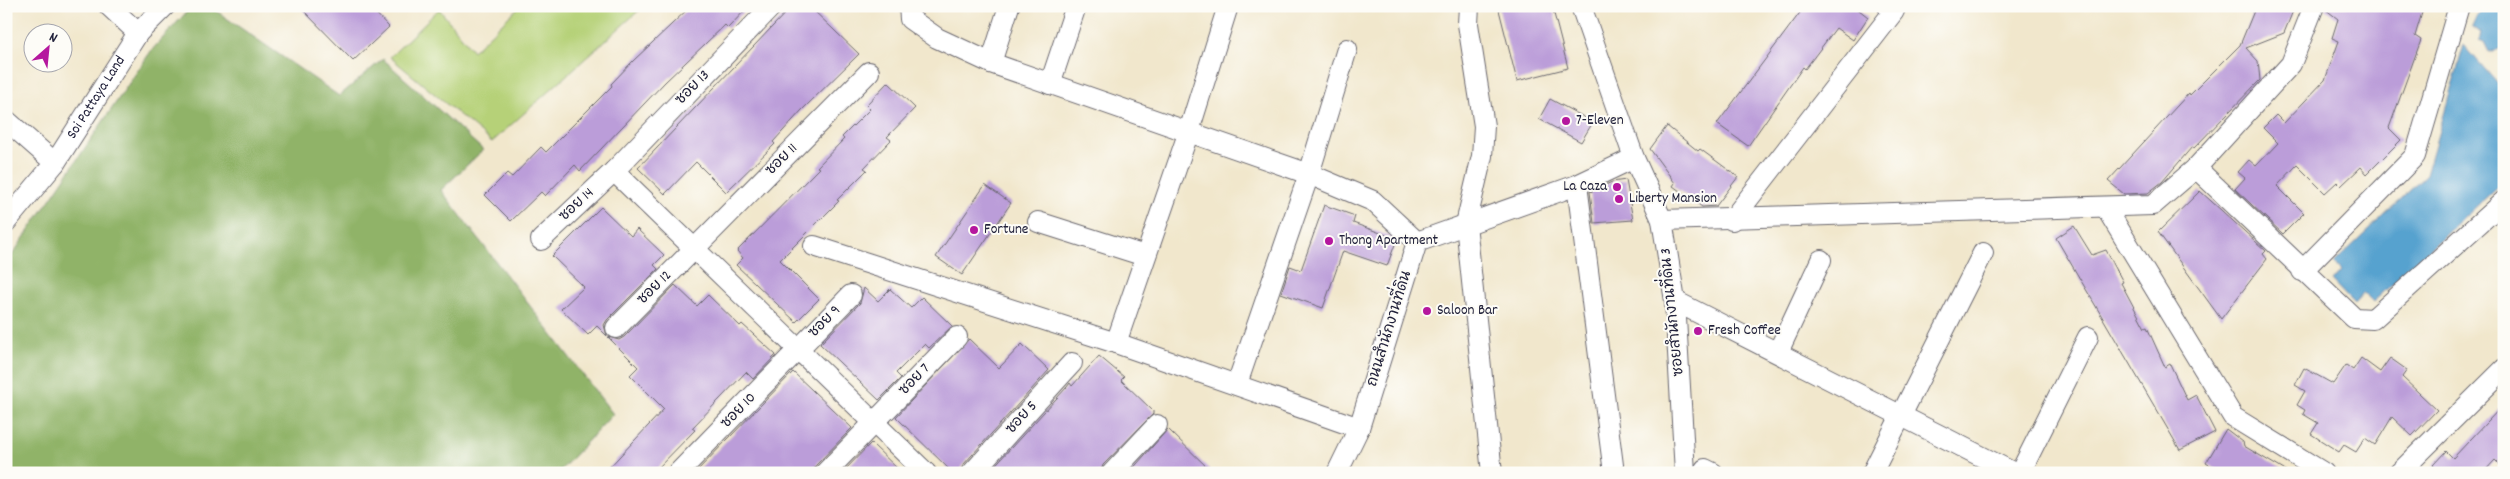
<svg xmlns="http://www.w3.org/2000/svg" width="2510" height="479" font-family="Dekko,'Playpen Sans Thai',sans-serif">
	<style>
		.green { fill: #b6d178; stroke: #6c7a5a }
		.forest { fill: #90b368; stroke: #596a52 }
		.water { fill: #57a2cf; stroke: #3c6285 }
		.building { fill: #bb9dd9 }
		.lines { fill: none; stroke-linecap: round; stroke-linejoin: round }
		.minor-casing { stroke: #6a676e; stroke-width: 22 }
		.minor { stroke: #fff; stroke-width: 20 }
		.poi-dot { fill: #b5179e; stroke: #fdfcf7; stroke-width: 2 }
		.labels { text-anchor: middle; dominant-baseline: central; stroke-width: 4; stroke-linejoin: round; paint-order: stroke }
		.street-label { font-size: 15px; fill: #22223b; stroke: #fdfcf7 }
		.poi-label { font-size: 15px; fill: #22223b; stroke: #fdfcf7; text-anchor: start }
	</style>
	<rect width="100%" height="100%" fill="#fdfcf7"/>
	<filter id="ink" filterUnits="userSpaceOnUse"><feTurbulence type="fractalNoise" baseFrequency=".02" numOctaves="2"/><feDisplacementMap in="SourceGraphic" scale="10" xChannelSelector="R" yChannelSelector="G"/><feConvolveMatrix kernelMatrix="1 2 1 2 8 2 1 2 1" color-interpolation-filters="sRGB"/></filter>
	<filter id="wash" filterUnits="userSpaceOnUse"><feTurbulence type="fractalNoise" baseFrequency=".0096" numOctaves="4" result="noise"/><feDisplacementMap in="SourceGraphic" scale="20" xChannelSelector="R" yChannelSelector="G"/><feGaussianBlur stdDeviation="1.12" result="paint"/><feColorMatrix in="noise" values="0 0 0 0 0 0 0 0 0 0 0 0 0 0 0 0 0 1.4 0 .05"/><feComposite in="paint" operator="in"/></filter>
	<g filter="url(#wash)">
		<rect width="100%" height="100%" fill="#f1e7cc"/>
		<path class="green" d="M520 6H644L492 142 390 57 439 9 473 51Z"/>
		<path class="forest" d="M192 6H209L339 96 383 59 483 150 441 190 613 414 558 473H6V264L151 51Z"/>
		<path class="water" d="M2490 6H2504V48L2489 52 2484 42 2479 40 2481 33 2472 26 2477 15Z
			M2464 45 2504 91V181L2373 302 2364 293 2354 304 2332 281 2341 271 2334 263 2426 175Z"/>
		<g id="blocks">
			<path class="building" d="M299 6H369L389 27 353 61Z
				M691 6H749L728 28 725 25 665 82 580 171 575 165 545 196 541 192 511 221 485 195 507 173 512 177 541 147 546 152 612 86 611 84 633 61Z
				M792 6H809L859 54 802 110 773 142 775 144 726 192 696 162 665 194 638 168Z
				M1498 6H1552L1568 68 1517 81Z
				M1805 6H1854L1868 17 1853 40 1836 28 1805 69 1803 67 1748 146 1717 124Z
				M2256 6H2295L2284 33 2246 48 2258 61 2260 80 2194 148 2192 147 2162 182 2148 193 2124 194 2108 181 2189 93 2190 95 2240 45Z
				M2326 6H2424L2415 36 2421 40 2389 128 2401 140 2367 174 2361 167 2341 186 2337 182 2325 193 2297 165 2277 186 2304 213 2283 234 2235 189 2245 178 2238 172 2249 160 2256 166 2278 143 2263 128 2276 115 2284 123 2325 80 2339 41 2332 38 2338 19 2325 9Z
				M888 82 915 108 887 137 891 140 864 168 867 170 837 200 839 201 780 260 819 299 796 322 736 265 743 258 737 251 819 168 817 167 844 139 842 137 870 109 866 105Z
				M1550 99 1593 122 1581 142 1539 119Z
				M1667 126 1698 151 1700 149 1738 177 1716 206 1702 207 1673 186 1675 183 1650 149Z
				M1626 180 1633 220 1594 223 1590 192 1612 182Z
				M985 185 1011 203 962 275 936 257Z
				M2200 191 2266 251 2263 254 2267 259 2221 319 2158 232Z
				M1324 205 1355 216 1353 223 1397 239 1387 266 1343 251 1323 308 1281 293 1290 266 1301 270Z
				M601 207 631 236 637 229 664 255 654 265 658 269 607 320 604 325 607 336 597 326 588 335 561 309 584 287 552 256Z
				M2074 226 2092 255 2106 250 2123 282 2121 283 2145 328 2147 327 2165 367 2170 364 2187 400 2196 395 2215 432 2180 450 2056 238Z
				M675 285 697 306 708 295 740 326 742 324 776 355 753 379 746 372 692 428 695 430 653 473H604L664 409 630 375 638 367 608 337 619 340 624 337Z
				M864 288 878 301 890 289 911 308 922 297 952 326 929 348 925 344 896 373 901 378 879 400 820 344 860 303Z
				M969 339 999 368 1022 344 1049 370 963 465 960 473H953L896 417Z
				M1099 356 1124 377 1121 380 1153 411V414L1103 465 1100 473H988L1067 387 1070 383 1072 386Z
				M2361 358 2380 372 2390 358 2407 370 2402 377 2437 410 2412 436 2392 417 2375 445 2365 438 2356 452 2344 445 2339 452 2311 434 2318 423 2303 414 2305 410 2297 405 2305 391 2295 385 2304 368 2333 384 2346 365 2353 370Z
				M793 372 852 428 816 465 813 473H695Z
				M2504 404V469L2495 460 2483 473H2439L2433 465 2446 451 2453 458Z
				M1168 429 1213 473H1129Z
				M2226 429 2243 442 2244 446 2289 473H2222L2206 463Z
				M871 443 902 473H842Z"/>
		</g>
	</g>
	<g filter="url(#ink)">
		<use href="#blocks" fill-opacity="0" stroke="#6a676e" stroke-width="1"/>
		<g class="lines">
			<defs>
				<g id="minor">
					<path d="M109 6 138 33"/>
					<path d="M909 6 910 19 937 38 991 63 1309 174 1373 201 1417 242"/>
					<path d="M1469 6 1468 24 1484 126 1482 156 1466 224 1492 473"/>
					<path d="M991 63 1009 6"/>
					<path d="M1050 84 1076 6"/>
					<path d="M6 120 55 163"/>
					<path d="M1634 158 1662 220 1675 301 1685 473"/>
					<path d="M2196 168 2354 318 2373 319 2504 201"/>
					<path d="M614 171 926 473"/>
					<path d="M1577 185 1614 473"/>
					<path d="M2106 208 2233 417 2324 473"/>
					<path d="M1662 220 2153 205 2196 168 2291 64 2314 6"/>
					<path d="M1732 220 1894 11 1888 6"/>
					<path id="s1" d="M6 222 55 163 138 33 165 6"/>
					<path d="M1038 222 1145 256"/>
					<path d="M541 240 614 171 772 6"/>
					<path d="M814 246 1116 343 1359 428"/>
					<path d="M2302 271 2415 156 2459 6"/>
					<path d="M1675 301 2014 473"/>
					<path d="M616 328 869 72"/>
					<path d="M1116 343 1189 131 1228 6"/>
					<path d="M1778 352 1821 260"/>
					<path d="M1237 384 1309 174 1347 49"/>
					<path d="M1705 469 1713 473"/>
					<path d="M678 473 851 295"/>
					<path d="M825 473 957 337"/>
					<path d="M972 473 1072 363"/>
					<path d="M1112 473 1157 425"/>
					<path d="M1337 473 1359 428 1417 242 1577 185 1634 158 1581 6"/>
					<path d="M1872 473 1983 253"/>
					<path d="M2020 473 2088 337"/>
					<path d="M2399 473 2504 369"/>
				</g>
			</defs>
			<use href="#minor" class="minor-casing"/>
			<use href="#minor" class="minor"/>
		</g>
	</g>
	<g class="poi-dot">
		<circle cx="1566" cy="121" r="5"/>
		<circle cx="1617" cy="187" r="5"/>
		<circle cx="1619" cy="199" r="5"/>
		<circle cx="974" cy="230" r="5"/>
		<circle cx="1329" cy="241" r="5"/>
		<circle cx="1427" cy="311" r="5"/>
		<circle cx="1698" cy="331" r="5"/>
	</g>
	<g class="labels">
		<g class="street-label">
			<text transform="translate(693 88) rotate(-46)">ซอย 13</text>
			<text stroke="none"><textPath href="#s1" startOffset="154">Soi Pattaya Land</textPath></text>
			<text transform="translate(782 160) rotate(-45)">ซอย 11</text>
			<text transform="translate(577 205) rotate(-43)">ซอย 14</text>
			<text transform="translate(655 288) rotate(-45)">ซอย 12</text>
			<text transform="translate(1673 312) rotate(-96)">ซอยสำนักงานที่ดิน 3</text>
			<text transform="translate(825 322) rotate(-46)">ซอย 9</text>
			<text transform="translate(1390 329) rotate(-73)">ถนนสำนักงานที่ดิน</text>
			<text transform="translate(915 380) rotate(-46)">ซอย 7</text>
			<text transform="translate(739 411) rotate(-46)">ซอย 10</text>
			<text transform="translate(1022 418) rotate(-48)">ซอย 5</text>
		</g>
		<g class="poi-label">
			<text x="1576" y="121">7-Eleven</text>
			<text x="1607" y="187" text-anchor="end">La Caza</text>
			<text x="1629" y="199">Liberty Mansion</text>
			<text x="984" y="230">Fortune</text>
			<text x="1339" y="241">Thong Apartment</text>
			<text x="1437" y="311">Saloon Bar</text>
			<text x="1708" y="331">Fresh Coffee</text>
		</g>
	</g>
	<rect width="2510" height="479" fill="none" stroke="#fdfcf7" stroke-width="25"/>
	<g transform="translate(48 48) rotate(27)"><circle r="24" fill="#fdfcf7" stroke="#a5a5ac"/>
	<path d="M0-4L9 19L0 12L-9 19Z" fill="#b5179e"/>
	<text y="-8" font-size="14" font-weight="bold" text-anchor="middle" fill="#22223b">N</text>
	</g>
</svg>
